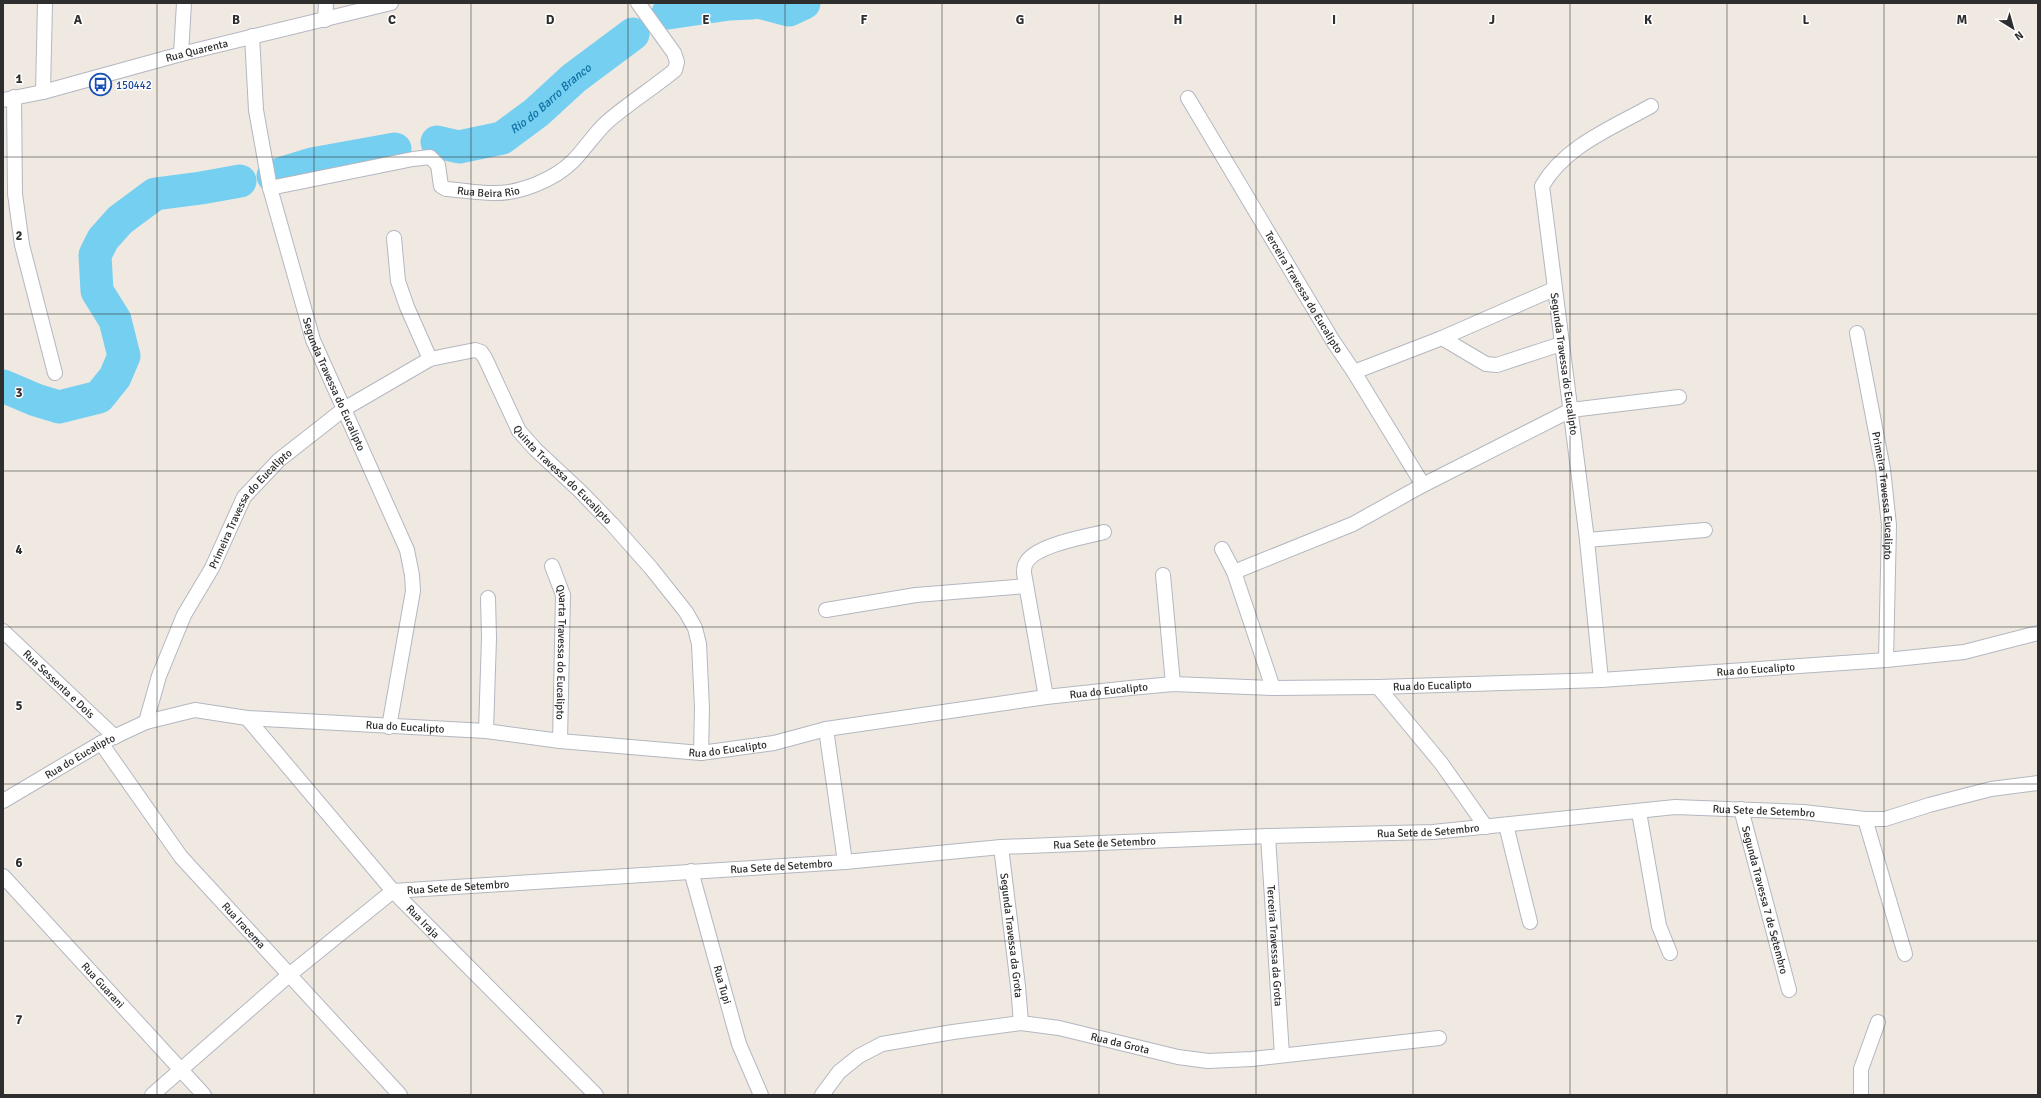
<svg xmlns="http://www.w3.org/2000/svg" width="2041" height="1098" font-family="Signika,sans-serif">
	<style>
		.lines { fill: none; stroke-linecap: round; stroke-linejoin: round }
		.river { stroke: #75cff0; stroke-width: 33 }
		.minor-casing { stroke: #b4b7c1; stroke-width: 16 }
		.minor { stroke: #fff; stroke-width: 14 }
		.grid { fill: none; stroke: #2e2e2e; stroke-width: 1; stroke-opacity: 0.55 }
		.labels { text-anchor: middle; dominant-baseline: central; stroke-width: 3; stroke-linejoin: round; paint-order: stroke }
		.street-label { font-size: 11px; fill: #2e2e2e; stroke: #fff }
		.transit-label { font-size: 11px; fill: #164399; stroke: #fff; text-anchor: start }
		.water-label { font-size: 12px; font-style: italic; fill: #0d6fa3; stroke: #fff }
		.grid-label { font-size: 13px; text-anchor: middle; font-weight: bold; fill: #2e2e2e; stroke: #fff; stroke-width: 3; stroke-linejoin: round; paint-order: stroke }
	</style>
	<rect width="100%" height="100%" fill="#efe9e1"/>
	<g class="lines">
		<g class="river">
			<path d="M762 3 789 10 804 3"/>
			<path d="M668 13 729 4 752 3"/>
			<path id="s1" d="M437 142 459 147 502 138 537 112 574 78 633 34"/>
			<path d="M273 176 312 164 395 149"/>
			<path d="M3 386 36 400 59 407 99 397 115 377 124 356 115 320 97 291 95 255 103 239 120 220 155 194 201 188 240 181"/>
		</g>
		<defs>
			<g id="minor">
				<path d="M325 20 326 3"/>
				<path id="s2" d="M252 36 256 110 270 188 313 340 407 550 412 575 413 591 389 727"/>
				<path d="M181 54 184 3"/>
				<path d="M43 92 45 3"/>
				<path d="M14 97 15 194 22 245 55 373"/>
				<path id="s3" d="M1188 98 1333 341 1354 372 1423 485"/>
				<path id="s4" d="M3 100 43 92 181 54 391 3"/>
				<path id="s5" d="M270 188 413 159 430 157 438 165 441 186 446 189C462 190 477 193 492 193 519 194 554 180 573 161 585 149 594 134 607 122 629 103 653 88 675 70L677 62 674 53 638 3"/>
				<path d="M394 238 398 281 407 307 430 359"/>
				<path id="s6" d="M1857 333 1883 469 1889 525 1886 660"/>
				<path d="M1442 338 1554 289"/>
				<path d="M1354 372 1442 338 1486 364 1497 365 1561 344"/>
				<path d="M1587 540 1705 530"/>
				<path d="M1222 549 1234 572 1273 688"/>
				<path id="s7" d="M552 566 563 595 560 741"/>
				<path d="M1234 572 1353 524 1423 485 1571 410 1679 397"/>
				<path d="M1163 575 1173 684"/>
				<path d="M826 610 916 595 1026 586"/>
				<path id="s8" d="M3 631 115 737"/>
				<path d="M1601 680 1587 540 1542 186C1565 146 1612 128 1651 106"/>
				<path d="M1378 687 1441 763 1486 827"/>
				<path d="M1046 697 1024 573C1024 570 1024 566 1026 563 1035 545 1085 537 1104 532"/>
				<path id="s9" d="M247 718 393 891 596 1095"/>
				<path id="s10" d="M146 722 159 676 184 615 212 568 244 497 279 460 344 409 430 359 475 350 481 352 485 358 519 431 535 449 580 491 612 524 651 568 686 612 695 628 699 644 702 708 701 753"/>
				<path d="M826 729 845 862"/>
				<path d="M486 731 489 638 488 598"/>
				<path id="s11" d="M101 743 181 857 400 1095"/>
				<path id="s12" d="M3 801 101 743 146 722 195 710 247 718 486 731 560 741 701 753 774 743 826 729 1046 697 1130 688 1173 684 1273 688 1378 687 1601 680 1886 660 1964 652 2038 633"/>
				<path id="s13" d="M1741 809 1789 990"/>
				<path d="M1639 812 1659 926 1670 953"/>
				<path d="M1865 819 1905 954"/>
				<path d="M1506 825 1530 922"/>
				<path id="s14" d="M1268 836 1282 1055"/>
				<path id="s15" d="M1001 847 1018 986 1021 1023"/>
				<path id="s16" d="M691 871 739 1044 761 1095"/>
				<path id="s17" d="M3 876 204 1095"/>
				<path id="s18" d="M152 1095 289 975 393 891 845 862 1001 847 1268 836 1433 832 1675 807 1803 812 1865 819H1885L1929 805 1991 789 2038 783"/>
				<path id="s19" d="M822 1095 839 1072 859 1056 882 1044 953 1032 1021 1023 1059 1028 1178 1057 1208 1061 1252 1059 1439 1038"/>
				<path d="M1861 1095V1069L1878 1022"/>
			</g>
		</defs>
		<use href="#minor" class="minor-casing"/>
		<use href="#minor" class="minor"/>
	</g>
	<path class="grid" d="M157 3V1095M314 3V1095M471 3V1095M628 3V1095M785 3V1095M942 3V1095M1099 3V1095M1256 3V1095M1413 3V1095M1570 3V1095M1727 3V1095M1884 3V1095M3 157H2038M3 314H2038M3 471H2038M3 627H2038M3 784H2038M3 941H2038"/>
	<defs>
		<symbol id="bus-ring" viewBox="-11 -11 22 22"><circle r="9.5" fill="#fff" stroke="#1a4fb4" stroke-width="1.5"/><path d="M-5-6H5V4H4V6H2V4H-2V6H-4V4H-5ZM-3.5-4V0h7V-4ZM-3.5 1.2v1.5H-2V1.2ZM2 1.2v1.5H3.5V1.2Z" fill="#1a4fb4"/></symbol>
	</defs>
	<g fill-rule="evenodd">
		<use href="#bus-ring" x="88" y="72" width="25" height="25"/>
	</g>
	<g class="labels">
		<g class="street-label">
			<text stroke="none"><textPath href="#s4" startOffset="200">Rua Quarenta</textPath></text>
			<text stroke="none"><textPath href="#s5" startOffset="244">Rua Beira Rio</textPath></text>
			<text stroke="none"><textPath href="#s3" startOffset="226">Terceira Travessa do Eucalipto</textPath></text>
			<text transform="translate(1564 364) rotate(82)">Segunda Travessa do Eucalipto</text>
			<text stroke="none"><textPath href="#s2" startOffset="360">Segunda Travessa do Eucalipto</textPath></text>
			<text stroke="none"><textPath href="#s10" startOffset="681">Quinta Travessa do Eucalipto</textPath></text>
			<text stroke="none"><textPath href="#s6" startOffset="165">Primeira Travessa Eucalipto</textPath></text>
			<text stroke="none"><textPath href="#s10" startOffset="240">Primeira Travessa do Eucalipto</textPath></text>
			<text stroke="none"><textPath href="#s7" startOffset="88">Quarta Travessa do Eucalipto</textPath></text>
			<text stroke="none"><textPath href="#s12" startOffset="1783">Rua do Eucalipto</textPath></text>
			<text stroke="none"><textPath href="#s8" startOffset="77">Rua Sessenta e Dois</textPath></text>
			<text stroke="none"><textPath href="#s12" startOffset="1459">Rua do Eucalipto</textPath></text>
			<text stroke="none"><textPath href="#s12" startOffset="1135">Rua do Eucalipto</textPath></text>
			<text stroke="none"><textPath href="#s12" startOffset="425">Rua do Eucalipto</textPath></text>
			<text stroke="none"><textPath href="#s12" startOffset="749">Rua do Eucalipto</textPath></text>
			<text stroke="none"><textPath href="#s12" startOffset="89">Rua do Eucalipto</textPath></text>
			<text stroke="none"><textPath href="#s18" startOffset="1690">Rua Sete de Setembro</textPath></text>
			<text stroke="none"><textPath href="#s18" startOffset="1353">Rua Sete de Setembro</textPath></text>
			<text stroke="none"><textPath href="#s18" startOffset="1029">Rua Sete de Setembro</textPath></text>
			<text stroke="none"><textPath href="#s18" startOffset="705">Rua Sete de Setembro</textPath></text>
			<text stroke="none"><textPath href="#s18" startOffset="381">Rua Sete de Setembro</textPath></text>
			<text stroke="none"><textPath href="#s13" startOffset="94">Segunda Travessa 7 de Setembro</textPath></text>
			<text stroke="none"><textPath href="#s9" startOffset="269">Rua Iraja</textPath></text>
			<text stroke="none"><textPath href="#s11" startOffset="232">Rua Iracema</textPath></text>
			<text stroke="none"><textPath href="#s15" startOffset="89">Segunda Travessa da Grota</textPath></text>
			<text stroke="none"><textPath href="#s14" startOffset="110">Terceira Travessa da Grota</textPath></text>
			<text stroke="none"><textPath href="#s17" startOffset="148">Rua Guarani</textPath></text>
			<text stroke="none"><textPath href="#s16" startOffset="118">Rua Tupi</textPath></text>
			<text stroke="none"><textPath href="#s19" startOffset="322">Rua da Grota</textPath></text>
		</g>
		<g class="transit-label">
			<text x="116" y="85">150442</text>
		</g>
		<g class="water-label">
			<text stroke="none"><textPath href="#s1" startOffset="129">Rio do Barro Branco</textPath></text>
		</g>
	</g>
	<g class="grid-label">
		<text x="78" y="24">A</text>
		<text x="236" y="24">B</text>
		<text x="392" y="24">C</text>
		<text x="550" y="24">D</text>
		<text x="706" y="24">E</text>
		<text x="864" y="24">F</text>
		<text x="1020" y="24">G</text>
		<text x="1178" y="24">H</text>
		<text x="1334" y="24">I</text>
		<text x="1492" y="24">J</text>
		<text x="1648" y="24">K</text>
		<text x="1806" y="24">L</text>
		<text x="1962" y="24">M</text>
		<text x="19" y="83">1</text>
		<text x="19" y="240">2</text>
		<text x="19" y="397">3</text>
		<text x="19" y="554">4</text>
		<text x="19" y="710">5</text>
		<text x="19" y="867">6</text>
		<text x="19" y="1024">7</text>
	</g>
	<rect width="2041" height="1098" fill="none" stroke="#2e2e2e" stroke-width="8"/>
	<g transform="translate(2013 28) rotate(143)" stroke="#ffffff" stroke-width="3" paint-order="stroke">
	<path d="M0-3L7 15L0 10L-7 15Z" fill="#2e2e2e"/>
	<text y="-6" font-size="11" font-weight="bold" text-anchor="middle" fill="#2e2e2e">N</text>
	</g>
</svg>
